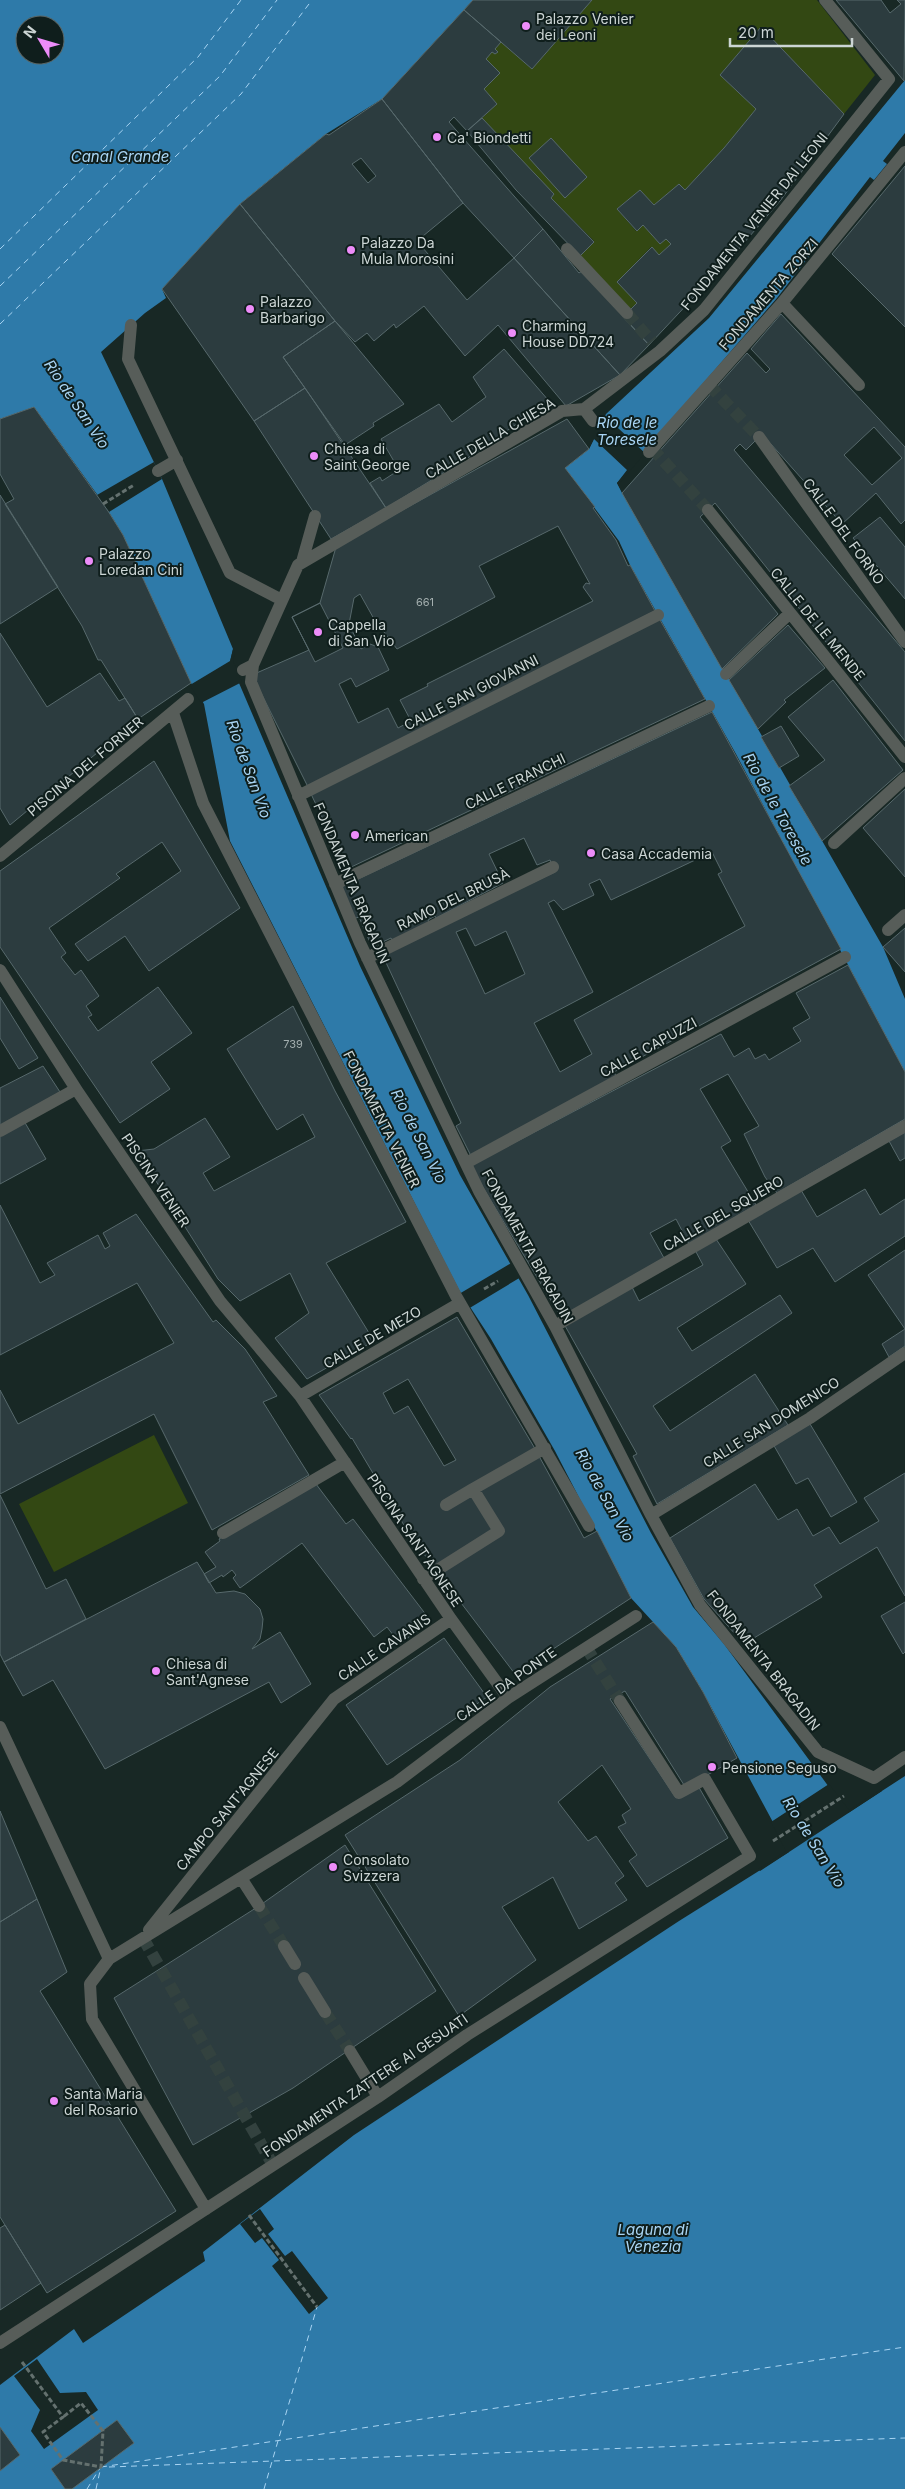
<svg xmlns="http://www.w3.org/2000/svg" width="905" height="2489" font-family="Inter,sans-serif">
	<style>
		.green { fill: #334813 }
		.water { fill: #2e7aa9; fill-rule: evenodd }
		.pier { fill: #182825 }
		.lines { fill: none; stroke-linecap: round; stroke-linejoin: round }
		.ferry { stroke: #a8d4f3; stroke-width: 1; stroke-dasharray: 6 5; stroke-linecap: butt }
		.building { fill: #2c3c3f; stroke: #57696c; fill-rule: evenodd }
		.minor-tunnel { stroke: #33423f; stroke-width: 12; stroke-dasharray: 12 6; stroke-linecap: butt }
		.path { stroke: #64716f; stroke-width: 3; stroke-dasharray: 5 2.5; stroke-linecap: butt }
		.minor { stroke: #575d59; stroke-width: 12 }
		.poi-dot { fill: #ed8cf9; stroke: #0f1e1c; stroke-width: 2 }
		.labels { text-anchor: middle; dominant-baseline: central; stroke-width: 4; stroke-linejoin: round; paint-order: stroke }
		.number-label { font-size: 11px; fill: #a4afaf }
		.poi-label { font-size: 14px; fill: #ccd5d4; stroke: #0f1e1c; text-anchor: start }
		.street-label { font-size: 14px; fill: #ccd5d4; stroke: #0f1e1c }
		.water-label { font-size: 15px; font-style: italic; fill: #a8d4f3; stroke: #0f1e1c }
	</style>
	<rect width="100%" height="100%" fill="#182825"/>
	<path class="green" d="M592 0H817L875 75 844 114 761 27 720 75 756 109 724 148 685 190 679 184 654 205 640 190 617 209 636 231 643 225 660 244 666 239 671 244 659 255 651 247 617 282 637 303 630 309 580 256 594 241 551 198 553 194 482 118 497 104 484 89 499 73 486 59 492 52H497L495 49 501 42 532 69Z
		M154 1435 188 1503 54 1572 19 1504Z"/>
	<path class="water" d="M0 0H473L382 99 326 134 240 204 162 289 166 298 145 313 101 352 162 479 233 649 230 662 360 966 460 1175 528 1295 651 1533 693 1607 724 1644 848 1813 905 1776V2489H0V2385L74 2329 83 2343 205 2261 203 2252 354 2135 679 1921 789 1852 703 1692 676 1647 631 1598 555 1451 491 1339 459 1290 230 841 204 704 191 683 123 535 104 504 34 407 0 419ZM25 25H55V55H25Z
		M905 80V133L883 161 887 164 874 180 870 177 777 298 617 483 883 947 905 999V1072L736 754 630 565 619 541 565 468 589 449 606 414 709 318Z"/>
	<path class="pier" d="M604 413 605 416 645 453 620 483 624 491 622 493 617 483 627 470 594 439 589 449 587 447Z
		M154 462 162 479 109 512 97 495Z
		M233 649 235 652 233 661 242 682 201 703 190 685 230 661Z
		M513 1262 521 1277 468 1309 459 1294Z
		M829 1784 849 1810 881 1789 882 1791 760 1871 758 1869 786 1851 771 1822Z
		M260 2209 274 2229 268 2234 285 2256 292 2251 328 2298 309 2314 272 2266 279 2260 262 2238 255 2243 240 2224Z
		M37 2359 60 2393 86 2392 98 2410 44 2449 31 2431 40 2410 14 2376Z"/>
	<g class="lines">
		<path class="ferry" d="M0 249 198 57 241 0
			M0 286 220 76 277 0
			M0 324 241 94 312 0
			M101 2467 905 2347
			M109 2467 905 2438
			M87 2489 100 2468
			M96 2489 100 2471
			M264 2489 317 2307"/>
	</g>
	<path class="building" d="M473 0H592L532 69 464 10Z
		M836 0H881L890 13 901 4 897 0H905L904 81Z
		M464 10 501 42 495 49 498 52 495 54 492 52 486 59 500 73 484 89 497 104 467 131 454 117 449 122 543 229 514 258 463 203 382 99Z
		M761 27 844 114 780 201 737 251 649 345 623 317 637 303 617 282 652 247 659 255 671 244 666 239 660 244 643 225 637 231 617 209 640 190 654 205 679 184 685 190 724 148 756 109 720 75Z
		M382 99 463 203 417 241 467 300 514 258 620 375 566 406 498 325 465 356 424 306 396 328 394 324 374 341 367 333 355 342 335 321 240 204 326 134 329 135ZM361 158 376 176 368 183 352 164Z
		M482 118 554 194 551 198 594 242 580 256 516 190 467 131Z
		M551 138 587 177 565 198 529 158Z
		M905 166V327L832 254Z
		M240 204 335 321 283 357 305 388 254 421 162 289Z
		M543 229 579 273 582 271 649 345 620 375 514 258Z
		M781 314 905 447V520L901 524 876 493 842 524 762 434 746 450 740 444 734 450 905 652V741L715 503 700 517 778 614 722 669 622 493 747 353 766 373 770 369 751 349ZM874 427 902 458 872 485 844 455Z
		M335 321 404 404 373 423 374 426 345 445 283 357Z
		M504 349 549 401 474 454 386 508 370 483 380 477 382 481 399 470 381 439 439 404 452 422 486 397 473 377Z
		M305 388 386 508 331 539 254 421Z
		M34 407 108 511 123 535 191 683 138 719 101 660H98L82 626 5 504 14 499 0 474V419Z
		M567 419 589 449 565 468 595 507 593 508 616 540 628 566 630 565 655 611 308 787 252 675 309 650 292 617 320 603 336 547ZM558 526 590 584 586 583 583 587 593 601 427 684 428 686 400 700 411 721 398 728 388 708 358 723 339 684 351 678 356 687 389 670 378 647 370 644 361 649 349 624 354 598 360 594 374 619 397 649 495 597 479 566Z
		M0 495 58 587 0 624Z
		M880 517 905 547V599L853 538Z
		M320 603 343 648 315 662 292 617Z
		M659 618 705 699 347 869 311 794Z
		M788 625 825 668 784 700 786 702 758 729 729 680Z
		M0 633 47 707 100 673 119 701 125 698 138 719 10 825 0 808Z
		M833 680 903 770 822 841 789 786 825 760 788 717Z
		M712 712 841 949 614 1072 617 1078 471 1156 456 1126 461 1123 382 954 555 872 550 860 537 865 524 838 489 854 503 883 436 918 435 916 428 920 431 926 394 944 391 938 372 947 359 917 353 919 339 888ZM712 852 722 872 718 874 745 926 574 1020 592 1054 560 1072 534 1023 593 992 548 903 554 900 563 910 594 895 589 884 600 879 611 900ZM466 928 475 946 506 931 525 974 485 994 456 932Z
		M781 726 799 756 779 768 761 737Z
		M154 761 240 908 149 971 125 936 88 961 75 944 181 871 162 842 116 874 120 878 49 928 66 953 61 957 75 975 81 970 99 996 86 1006 92 1015 88 1017 98 1031 158 987 192 1033 151 1062 170 1089 120 1123 0 947V871Z
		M905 789V877L863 828Z
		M905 928V972L883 947Z
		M848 965 905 1072V1119L777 1193 765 1177 744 1134 759 1126 728 1074 700 1089 731 1141 721 1147 756 1205 689 1244 676 1219 650 1233 664 1258 561 1317 470 1166 721 1034 734 1057 749 1048 755 1059 765 1054 769 1060 801 1041 793 1028 810 1018 796 993Z
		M0 997 38 1058 19 1069 0 1038Z
		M293 1006 335 1091 406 1222 326 1263 374 1341 307 1379 275 1338 309 1313 290 1273 240 1301 218 1279 137 1151 154 1149 205 1118 230 1157 203 1173 214 1191 315 1137 303 1114 277 1130 227 1049Z
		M43 1066 60 1092 0 1126V1088Z
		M24 1121 46 1159 0 1184V1135Z
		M905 1132V1158L900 1161 889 1141Z
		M865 1189 880 1215 905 1199V1236L835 1282 813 1248 777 1268 748 1220 801 1190 817 1217Z
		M0 1205 40 1283 55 1275 47 1263 98 1235 105 1249 110 1246 103 1233 136 1214 213 1322 216 1320 245 1349 277 1396 263 1402 309 1475 212 1530 154 1414 0 1494V1390L18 1424 174 1343 137 1283 0 1355Z
		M716 1239 746 1284 677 1328 692 1351 780 1295 792 1313 653 1406 670 1431 755 1374 788 1425 657 1504 633 1456 637 1454 564 1324 631 1285 639 1301 703 1265 695 1250Z
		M905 1250V1346L889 1357 882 1344 905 1329 868 1275Z
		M457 1317 534 1447 584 1538 597 1531 631 1598 515 1674 411 1537 352 1438 351 1439 319 1395ZM408 1379 456 1460 444 1466 408 1406 394 1414 383 1393Z
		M810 1424 857 1502 831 1517 808 1478 796 1484 773 1444Z
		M905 1473V1596L877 1547 814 1585 822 1597 744 1644 704 1599 670 1538 755 1484 778 1520 797 1509 813 1536 829 1527 840 1544 879 1521 864 1498Z
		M316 1484 346 1524 353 1519 430 1620 400 1644 387 1627 374 1637 302 1543 240 1588 233 1578 236 1575 232 1570 223 1577 222 1575 209 1583 204 1574 216 1567 205 1552 220 1541 219 1539Z
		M0 1495 46 1589 66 1579 86 1619 4 1662 0 1654Z
		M197 1562 216 1593 234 1591 245 1594 260 1609 263 1619 262 1629 260 1639 252 1649 280 1632 311 1684 281 1703 269 1682 105 1769 53 1680 23 1696 4 1662Z
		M905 1602V1652L903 1654 881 1616Z
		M653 1622 676 1647 703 1692 737 1758 690 1785H684L625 1691 610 1699 676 1798 697 1784 728 1838 647 1887 629 1861 637 1855 618 1827 626 1823 622 1815 631 1809 602 1765 558 1802 588 1841 596 1836 624 1876 615 1883 627 1900 579 1929 553 1877 502 1907 536 1960 459 2016 345 1835 460 1760 550 1687Z
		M444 1638 487 1697 387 1765 346 1705Z
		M0 1811 37 1899 0 1922Z
		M345 1845 436 1991 293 2088 193 2145 114 1998 259 1906Z
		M37 1899 67 1972 40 1991 176 2211 47 2293 0 2217V1922Z
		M5 2225 41 2283 0 2310V2228Z
		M117 2420 134 2443 72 2489H65L51 2469Z
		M0 2427 20 2455 0 2471Z"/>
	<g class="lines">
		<path class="minor-tunnel" d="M627 313 652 342
			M709 385 759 437
			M652 448 708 510
			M586 1647 620 1701
			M259 1906 284 1946
			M143 1938 273 2165
			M325 2012 350 2051"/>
		<path class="path" d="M103 504 134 485
			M484 1289 498 1281
			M773 1841 844 1796
			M249 2215 317 2307
			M22 2362 63 2417 43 2432 63 2460 101 2467 103 2431 81 2403 63 2417"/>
		<path class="minor" d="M567 249 627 313
			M782 303 859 385
			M131 325 128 359 230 573 282 600
			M584 409 593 421
			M759 437 905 642
			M649 452 782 303 905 152
			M158 471 177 460
			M708 510 905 757
			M302 562 315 516
			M253 665 251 682 360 943 479 1191 555 1326 651 1515 700 1605 818 1752 874 1778 905 1757
			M243 670 253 665 298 565 562 411 584 409 660 351 704 310 889 79 825 0
			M726 674 790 613
			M173 713 203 803 456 1296 589 1526
			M298 796 658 615
			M834 843 905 778
			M0 856 188 699
			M335 884 709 706
			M888 930 905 915
			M367 958 553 867
			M0 970 76 1089 220 1301 300 1396 451 1619 508 1698
			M0 1131 76 1089
			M466 1163 845 957
			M555 1326 905 1126
			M300 1396 460 1303
			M446 1505 473 1489
			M651 1515 810 1418 905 1353
			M223 1533 345 1462
			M423 1579 499 1531 473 1489 545 1448
			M0 1727 109 1959 397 1782 508 1698 636 1616
			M241 1878 259 1906
			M149 1930 334 1699 451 1619
			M284 1946 295 1964
			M109 1959 90 1984 92 2019 206 2209
			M304 1978 325 2012
			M350 2051 378 2097
			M0 2343 378 2097 467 2035 750 1856 705 1779 679 1793 620 1701"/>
	</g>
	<g class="poi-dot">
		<circle cx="526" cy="26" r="5"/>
		<circle cx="437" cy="137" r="5"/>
		<circle cx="351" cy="250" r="5"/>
		<circle cx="250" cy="309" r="5"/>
		<circle cx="512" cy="333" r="5"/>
		<circle cx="314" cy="456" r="5"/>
		<circle cx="89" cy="561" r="5"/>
		<circle cx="318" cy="632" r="5"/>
		<circle cx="355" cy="835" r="5"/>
		<circle cx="591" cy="853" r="5"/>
		<circle cx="156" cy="1671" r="5"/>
		<circle cx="712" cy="1767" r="5"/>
		<circle cx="333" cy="1867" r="5"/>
		<circle cx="54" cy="2101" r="5"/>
	</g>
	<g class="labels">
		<g class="number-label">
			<text x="425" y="602">661</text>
			<text x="293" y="1044">739</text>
		</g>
		<g class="poi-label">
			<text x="536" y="18">Palazzo Venier<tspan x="536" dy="16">dei Leoni</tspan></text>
			<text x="447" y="137">Ca' Biondetti</text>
			<text x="361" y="242">Palazzo Da<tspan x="361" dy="16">Mula Morosini</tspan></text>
			<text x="260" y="301">Palazzo<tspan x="260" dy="16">Barbarigo</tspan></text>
			<text x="522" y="325">Charming<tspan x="522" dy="16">House DD724</tspan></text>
			<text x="324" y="448">Chiesa di<tspan x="324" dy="16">Saint George</tspan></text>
			<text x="99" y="553">Palazzo<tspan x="99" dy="16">Loredan Cini</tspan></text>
			<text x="328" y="624">Cappella<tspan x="328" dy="16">di San Vio</tspan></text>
			<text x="365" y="835">American</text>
			<text x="601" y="853">Casa Accademia</text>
			<text x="166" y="1663">Chiesa di<tspan x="166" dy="16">Sant'Agnese</tspan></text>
			<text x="722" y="1767">Pensione Seguso</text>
			<text x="343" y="1859">Consolato<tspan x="343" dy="16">Svizzera</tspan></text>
			<text x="64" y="2093">Santa Maria<tspan x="64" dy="16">del Rosario</tspan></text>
		</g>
		<g class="street-label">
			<text transform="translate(754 221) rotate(-51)">FONDAMENTA VENIER DAI LEONI</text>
			<text transform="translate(768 294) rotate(-49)">FONDAMENTA ZORZI</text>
			<text transform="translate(490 438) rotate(-30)">CALLE DELLA CHIESA</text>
			<text transform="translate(844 531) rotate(54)">CALLE DEL FORNO</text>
			<text transform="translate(818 624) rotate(51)">CALLE DE LE MENDE</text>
			<text transform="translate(471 692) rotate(-27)">CALLE SAN GIOVANNI</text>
			<text transform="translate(85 766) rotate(-40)">PISCINA DEL FORNER</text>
			<text transform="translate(515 781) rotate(-26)">CALLE FRANCHI</text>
			<text transform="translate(352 883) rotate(67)">FONDAMENTA BRAGADIN</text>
			<text transform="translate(453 899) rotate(-26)">RAMO DEL BRUSÀ</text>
			<text transform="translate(648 1047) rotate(-29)">CALLE CAPUZZI</text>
			<text transform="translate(382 1119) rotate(63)">FONDAMENTA VENIER</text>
			<text transform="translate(156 1180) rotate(56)">PISCINA VENIER</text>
			<text transform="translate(723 1213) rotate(-30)">CALLE DEL SQUERO</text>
			<text transform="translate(528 1246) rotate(61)">FONDAMENTA BRAGADIN</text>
			<text transform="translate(372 1337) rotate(-30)">CALLE DE MEZO</text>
			<text transform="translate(771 1422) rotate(-32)">CALLE SAN DOMENICO</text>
			<text transform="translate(415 1540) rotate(56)">PISCINA SANT'AGNESE</text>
			<text transform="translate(384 1647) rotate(-34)">CALLE CAVANIS</text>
			<text transform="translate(764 1660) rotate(52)">FONDAMENTA BRAGADIN</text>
			<text transform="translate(506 1684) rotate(-35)">CALLE DA PONTE</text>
			<text transform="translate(227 1809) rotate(-51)">CAMPO SANT'AGNESE</text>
			<text transform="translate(365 2085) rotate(-34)">FONDAMENTA ZATTERE AI GESUATI</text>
		</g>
		<g class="water-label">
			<text x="120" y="156">Canal Grande</text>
			<text transform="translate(77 404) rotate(56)">Rio de San Vio</text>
			<text x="627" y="422">Rio de le<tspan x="627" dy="17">Toresele</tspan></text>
			<text transform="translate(249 769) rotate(70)">Rio de San Vio</text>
			<text transform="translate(778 809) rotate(61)">Rio de le Toresele</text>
			<text transform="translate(419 1136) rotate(63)">Rio de San Vio</text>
			<text transform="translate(605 1495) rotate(61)">Rio de San Vio</text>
			<text transform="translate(814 1842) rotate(58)">Rio de San Vio</text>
			<text x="653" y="2229">Laguna di<tspan x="653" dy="17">Venezia</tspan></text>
		</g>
	</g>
	<g transform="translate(40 40) rotate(308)"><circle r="24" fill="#0f1e1c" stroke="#5b6766"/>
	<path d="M0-4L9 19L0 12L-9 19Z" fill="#ed8cf9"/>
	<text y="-8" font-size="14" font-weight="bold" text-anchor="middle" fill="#ccd5d4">N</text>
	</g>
	<path d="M730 38v8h122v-8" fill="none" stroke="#ccd5d4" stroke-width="2.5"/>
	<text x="738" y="38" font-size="15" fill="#ccd5d4" stroke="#0f1e1c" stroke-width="4" paint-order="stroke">20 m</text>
</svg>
